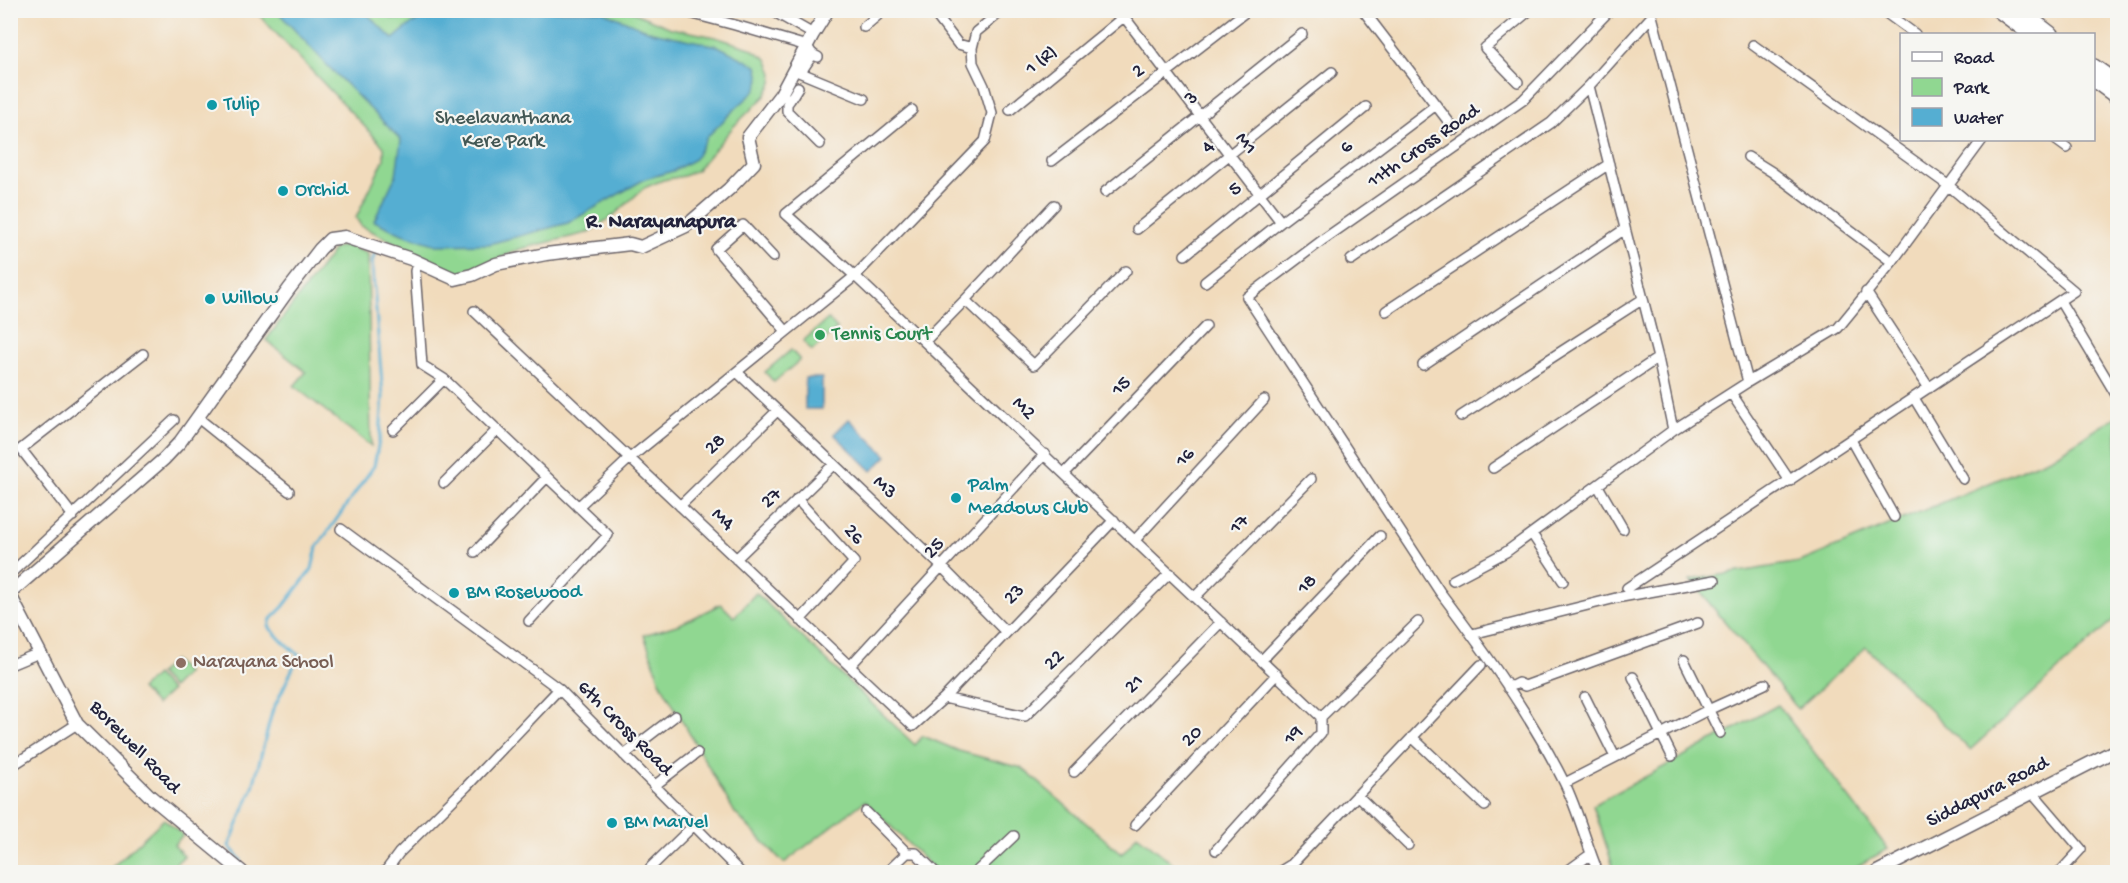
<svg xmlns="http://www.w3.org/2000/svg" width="2128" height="883" font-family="'Gochi Hand',sans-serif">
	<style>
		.green { fill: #90d791; stroke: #597c66; stroke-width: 1.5 }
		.water { fill: #55aed2; stroke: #3c6886; stroke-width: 1.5 }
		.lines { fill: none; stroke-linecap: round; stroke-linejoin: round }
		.stream { stroke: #55aed2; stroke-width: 3 }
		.minor-casing { stroke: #6a6368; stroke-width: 12 }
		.tertiary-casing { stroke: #6a6368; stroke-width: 15 }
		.primary-casing { stroke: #6a6368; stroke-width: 18 }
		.minor { stroke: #fff; stroke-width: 9 }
		.tertiary { stroke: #fff; stroke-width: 12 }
		.primary { stroke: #fff; stroke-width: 15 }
		.culture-dot { fill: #0f9aa8; stroke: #f6f6f2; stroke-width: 2 }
		.leisure-dot { fill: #2e9e5b; stroke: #f6f6f2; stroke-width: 2 }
		.education-dot { fill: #8d6e63; stroke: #f6f6f2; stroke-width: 2 }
		.labels { text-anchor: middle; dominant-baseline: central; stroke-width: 4.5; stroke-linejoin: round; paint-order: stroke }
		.street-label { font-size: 20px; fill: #22223b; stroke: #f6f6f2 }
		.culture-label { font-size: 20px; fill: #0d838f; stroke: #f6f6f2; text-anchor: start }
		.park-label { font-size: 20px; fill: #435855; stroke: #f6f6f2 }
		.leisure-label { font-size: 20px; fill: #27864d; stroke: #f6f6f2; text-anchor: start }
		.education-label { font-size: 20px; fill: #785e54; stroke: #f6f6f2; text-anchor: start }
		.neighbourhood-label { font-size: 21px; font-weight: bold; fill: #22223b; stroke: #f6f6f2 }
	</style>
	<rect width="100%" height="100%" fill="#f6f6f2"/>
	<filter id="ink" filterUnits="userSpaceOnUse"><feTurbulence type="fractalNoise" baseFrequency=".0167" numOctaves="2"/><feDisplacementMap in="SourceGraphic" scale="12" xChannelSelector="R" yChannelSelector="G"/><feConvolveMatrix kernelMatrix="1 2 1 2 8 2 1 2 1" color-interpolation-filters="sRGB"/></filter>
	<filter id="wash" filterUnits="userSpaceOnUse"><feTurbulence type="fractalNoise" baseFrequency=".008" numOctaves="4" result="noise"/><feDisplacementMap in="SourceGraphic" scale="24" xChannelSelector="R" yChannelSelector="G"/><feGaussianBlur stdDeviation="1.35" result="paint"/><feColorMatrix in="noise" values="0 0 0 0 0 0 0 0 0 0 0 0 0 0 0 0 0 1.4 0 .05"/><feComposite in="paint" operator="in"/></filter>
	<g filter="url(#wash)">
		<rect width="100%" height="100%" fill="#f1dbbc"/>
		<path class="green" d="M417 10 630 11 671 28 715 37 750 48 767 59 773 73 772 83 765 96 734 126 697 170 684 176 663 180 644 188 613 216 587 233 520 249 467 273H455L361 226 356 218 384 159V147L255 11H382C393 23 405 21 417 10Z
			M347 245 368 254 371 446 294 386 306 372 266 340 335 248Z
			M828 319 837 329 812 351 803 341Z
			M791 350 800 360 774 382 765 372Z
			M2117 416V617L1970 750 1866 647 1798 709 1690 580 1800 562 2052 457Z
			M756 593 915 745 923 736 959 751 1022 768 1122 854 1137 835 1184 872H937L865 801 784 863 735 813 661 684 644 635 680 624 721 604 734 617Z
			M173 660 187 673 172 688 159 674Z
			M156 675 171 691 156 705 141 689Z
			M1778 705 1888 849 1847 872H1615L1593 805Z
			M164 819 183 835 174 845 184 856 167 872H107Z"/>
		<path class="water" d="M277 11H364L393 39 410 25 438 11H601L652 32 718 46 757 66 760 79 756 90 733 111 707 137 695 159 673 171 645 179 568 223 489 244 437 245 402 234 374 221 396 175 401 140 328 66Z
			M805 378H822V409H805Z
			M849 419 887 456 872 471 834 434Z"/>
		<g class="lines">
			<path class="stream" d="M238 866 241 860 229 846 253 787 272 712 299 655 282 641 269 627 271 619 283 607 312 569 317 547 374 466 380 436 383 396 372 262 375 253"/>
		</g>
	</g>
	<g filter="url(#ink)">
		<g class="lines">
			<defs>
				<path id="minor" d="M678 10 735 25 807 46 812 54 818 57
					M771 10 813 34
					M932 10 958 44 972 48
					M1003 10 976 32 972 48 973 63 984 86 992 113 985 141 855 276 1321 717
					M1119 10 1281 222 1205 282
					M1363 10 1455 130
					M1882 10 1915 34
					M864 27 884 10
					M794 70 864 99
					M801 72 813 54
					M1518 82 1485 48 1530 10
					M781 94 790 100 787 104V111L820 144
					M790 100 798 87
					M1010 110 1132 10
					M2056 140 2067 148
					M1748 157 1772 172 1892 262
					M1052 161 1248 10
					M1105 192 1302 34
					M1281 222 1436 105
					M1137 229 1332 72
					M1185 255 1366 107
					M773 257 743 225 716 249 786 331
					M1351 260 1551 123 1589 86
					M415 271 422 365 444 379 608 535 529 621
					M1866 292 1929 388
					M965 300 1054 205
					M2060 301 2118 398
					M10 304 12 302
					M474 311 913 726 944 698 1114 520
					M1386 311 1609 164
					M925 341 965 300 1034 365 1126 271
					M1423 365 1625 229
					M737 372 943 568 1005 631
					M1731 393 1790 481
					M1914 398 1963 479
					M1461 416 1643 299
					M198 418 289 491
					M393 430 444 379
					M1673 430 1658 358 1589 86 1652 16 1748 382
					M1851 440 1894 517
					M1493 468 1658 358
					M1065 473 1206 326
					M444 483 497 430
					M1598 486 1623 529
					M797 499 854 562 800 620
					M680 506 777 411
					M578 507 630 458 855 276 786 214 912 110
					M73 516 21 449 143 354
					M341 529 559 689
					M1532 534 1563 581
					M1135 540 1264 400
					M475 552 547 477
					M736 559 833 465
					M10 574 174 420
					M1453 580 1506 552 1673 430 1748 382 1838 328 1892 262 1982 140
					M1627 588 2074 291 1949 186 1753 45
					M1195 597 1311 479
					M1472 634 1616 598 1715 580
					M1262 660 1380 536
					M1684 660 1720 733
					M10 665 39 653
					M850 666 1045 454
					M1633 677 1672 756
					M1508 688 1518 683 1525 686 1698 623
					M1585 697 1615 757
					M944 698 1025 716 1170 573
					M1412 737 1485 806
					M624 755 675 716
					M10 767 77 724
					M1074 772 1221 622
					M1565 783 1708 710 1765 684
					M654 786 697 753
					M2033 793 2081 849 2060 872
					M1357 795 1408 845
					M866 812 907 853
					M1135 825 1277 674
					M1216 850 1321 733V717L1418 622
					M651 867 694 825
					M385 872 399 853 467 786 559 689 740 872
					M887 872 907 853H916L935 872
					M976 872 1014 836
					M1279 872 1292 864 1481 665
					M1566 872 1591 854
					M1598 872C1586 843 1578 810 1564 782 1530 714 1485 652 1440 592L1247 297 1324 239 1523 100 1610 10"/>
				<path id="tertiary" d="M10 593 164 459 180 442 289 289 320 249 330 239 345 237 411 259 455 279 472 275 496 264 546 254 630 244 641 247 686 226 729 189 754 163 748 137 781 94 813 34 828 10
					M10 595 77 724 151 797 242 872
					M1877 872 2118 749"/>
				<path id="primary" d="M1999 10 2031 34
					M2019 10 2050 34
					M2094 67 2118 84
					M2096 81 2118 97"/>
			</defs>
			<use href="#minor" class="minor-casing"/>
			<use href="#tertiary" class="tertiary-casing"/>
			<use href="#primary" class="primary-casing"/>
			<use href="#minor" class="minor"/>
			<use href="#tertiary" class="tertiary"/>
			<use href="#primary" class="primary"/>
		</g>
	</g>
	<g class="culture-dot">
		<circle cx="212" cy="105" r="6"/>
		<circle cx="283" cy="191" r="6"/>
		<circle cx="210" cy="299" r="6"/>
		<circle cx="956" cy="498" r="6"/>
		<circle cx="454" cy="593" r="6"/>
		<circle cx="612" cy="823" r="6"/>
	</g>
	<circle class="leisure-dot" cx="820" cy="335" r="6"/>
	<circle class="education-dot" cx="181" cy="663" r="6"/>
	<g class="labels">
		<g class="street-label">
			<text transform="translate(1042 61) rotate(-39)">1 (R)</text>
			<text transform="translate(1139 72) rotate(-38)">2</text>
			<text transform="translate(1192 99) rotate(-39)">3</text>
			<text transform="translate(1245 144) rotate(52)">M1</text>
			<text transform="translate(1424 147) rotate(-35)">11th Cross Road</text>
			<text transform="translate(1209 148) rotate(-39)">4</text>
			<text transform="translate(1347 148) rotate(-38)">6</text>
			<text transform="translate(1236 190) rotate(-39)">5</text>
			<text transform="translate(1122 387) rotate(-46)">15</text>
			<text transform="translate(1023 409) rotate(44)">M2</text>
			<text transform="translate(716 445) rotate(-45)">28</text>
			<text transform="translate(1186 458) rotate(-47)">16</text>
			<text transform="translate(884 488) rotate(43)">M3</text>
			<text transform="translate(772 499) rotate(-44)">27</text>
			<text transform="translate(722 520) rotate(44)">M4</text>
			<text transform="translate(1240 525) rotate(-45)">17</text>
			<text transform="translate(853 535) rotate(48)">26</text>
			<text transform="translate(935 549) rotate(-48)">25</text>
			<text transform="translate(1308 585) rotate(-47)">18</text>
			<text transform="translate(1015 595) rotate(-46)">23</text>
			<text transform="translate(1055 661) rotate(-45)">22</text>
			<text transform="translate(1135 685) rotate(-46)">21</text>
			<text transform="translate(624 729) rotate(45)">6th Cross Road</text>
			<text transform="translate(1294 736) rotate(-48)">19</text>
			<text transform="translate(1193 737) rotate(-47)">20</text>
			<text transform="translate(134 748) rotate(46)">Borewell Road</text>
			<text transform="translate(1988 793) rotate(-27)">Siddapura Road</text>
		</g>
		<g class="culture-label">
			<text x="224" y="105">Tulip</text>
			<text x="295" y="191">Orchid</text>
			<text x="222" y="299">Willow</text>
			<text x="968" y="486">Palm<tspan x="968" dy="23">Meadows Club</tspan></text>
			<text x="466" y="593">BM Rosewood</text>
			<text x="624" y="823">BM Marvel</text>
		</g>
		<g class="park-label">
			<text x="503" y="119">Sheelavanthana<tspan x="503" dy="23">Kere Park</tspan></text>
		</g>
		<g class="leisure-label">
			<text x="832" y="335">Tennis Court</text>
		</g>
		<g class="education-label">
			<text x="193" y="663">Narayana School</text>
		</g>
		<g class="neighbourhood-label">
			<text x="661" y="223">R. Narayanapura</text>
		</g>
	</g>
	<rect width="2128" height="883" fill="none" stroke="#f6f6f2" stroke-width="36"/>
	<rect x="1900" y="33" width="195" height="108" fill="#f6f6f2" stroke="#a1a1a9" stroke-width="1.5"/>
	<rect x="1912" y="52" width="30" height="9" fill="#ffffff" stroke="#a1a1a9" stroke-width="1.5"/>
	<text x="1954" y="63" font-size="18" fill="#22223b">Road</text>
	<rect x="1912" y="78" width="30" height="18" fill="#90d791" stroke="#a1a1a9" stroke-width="1.5"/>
	<text x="1954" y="93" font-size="18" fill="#22223b">Park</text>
	<rect x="1912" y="108" width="30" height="18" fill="#55aed2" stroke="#a1a1a9" stroke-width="1.5"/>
	<text x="1954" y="123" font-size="18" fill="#22223b">Water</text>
</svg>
